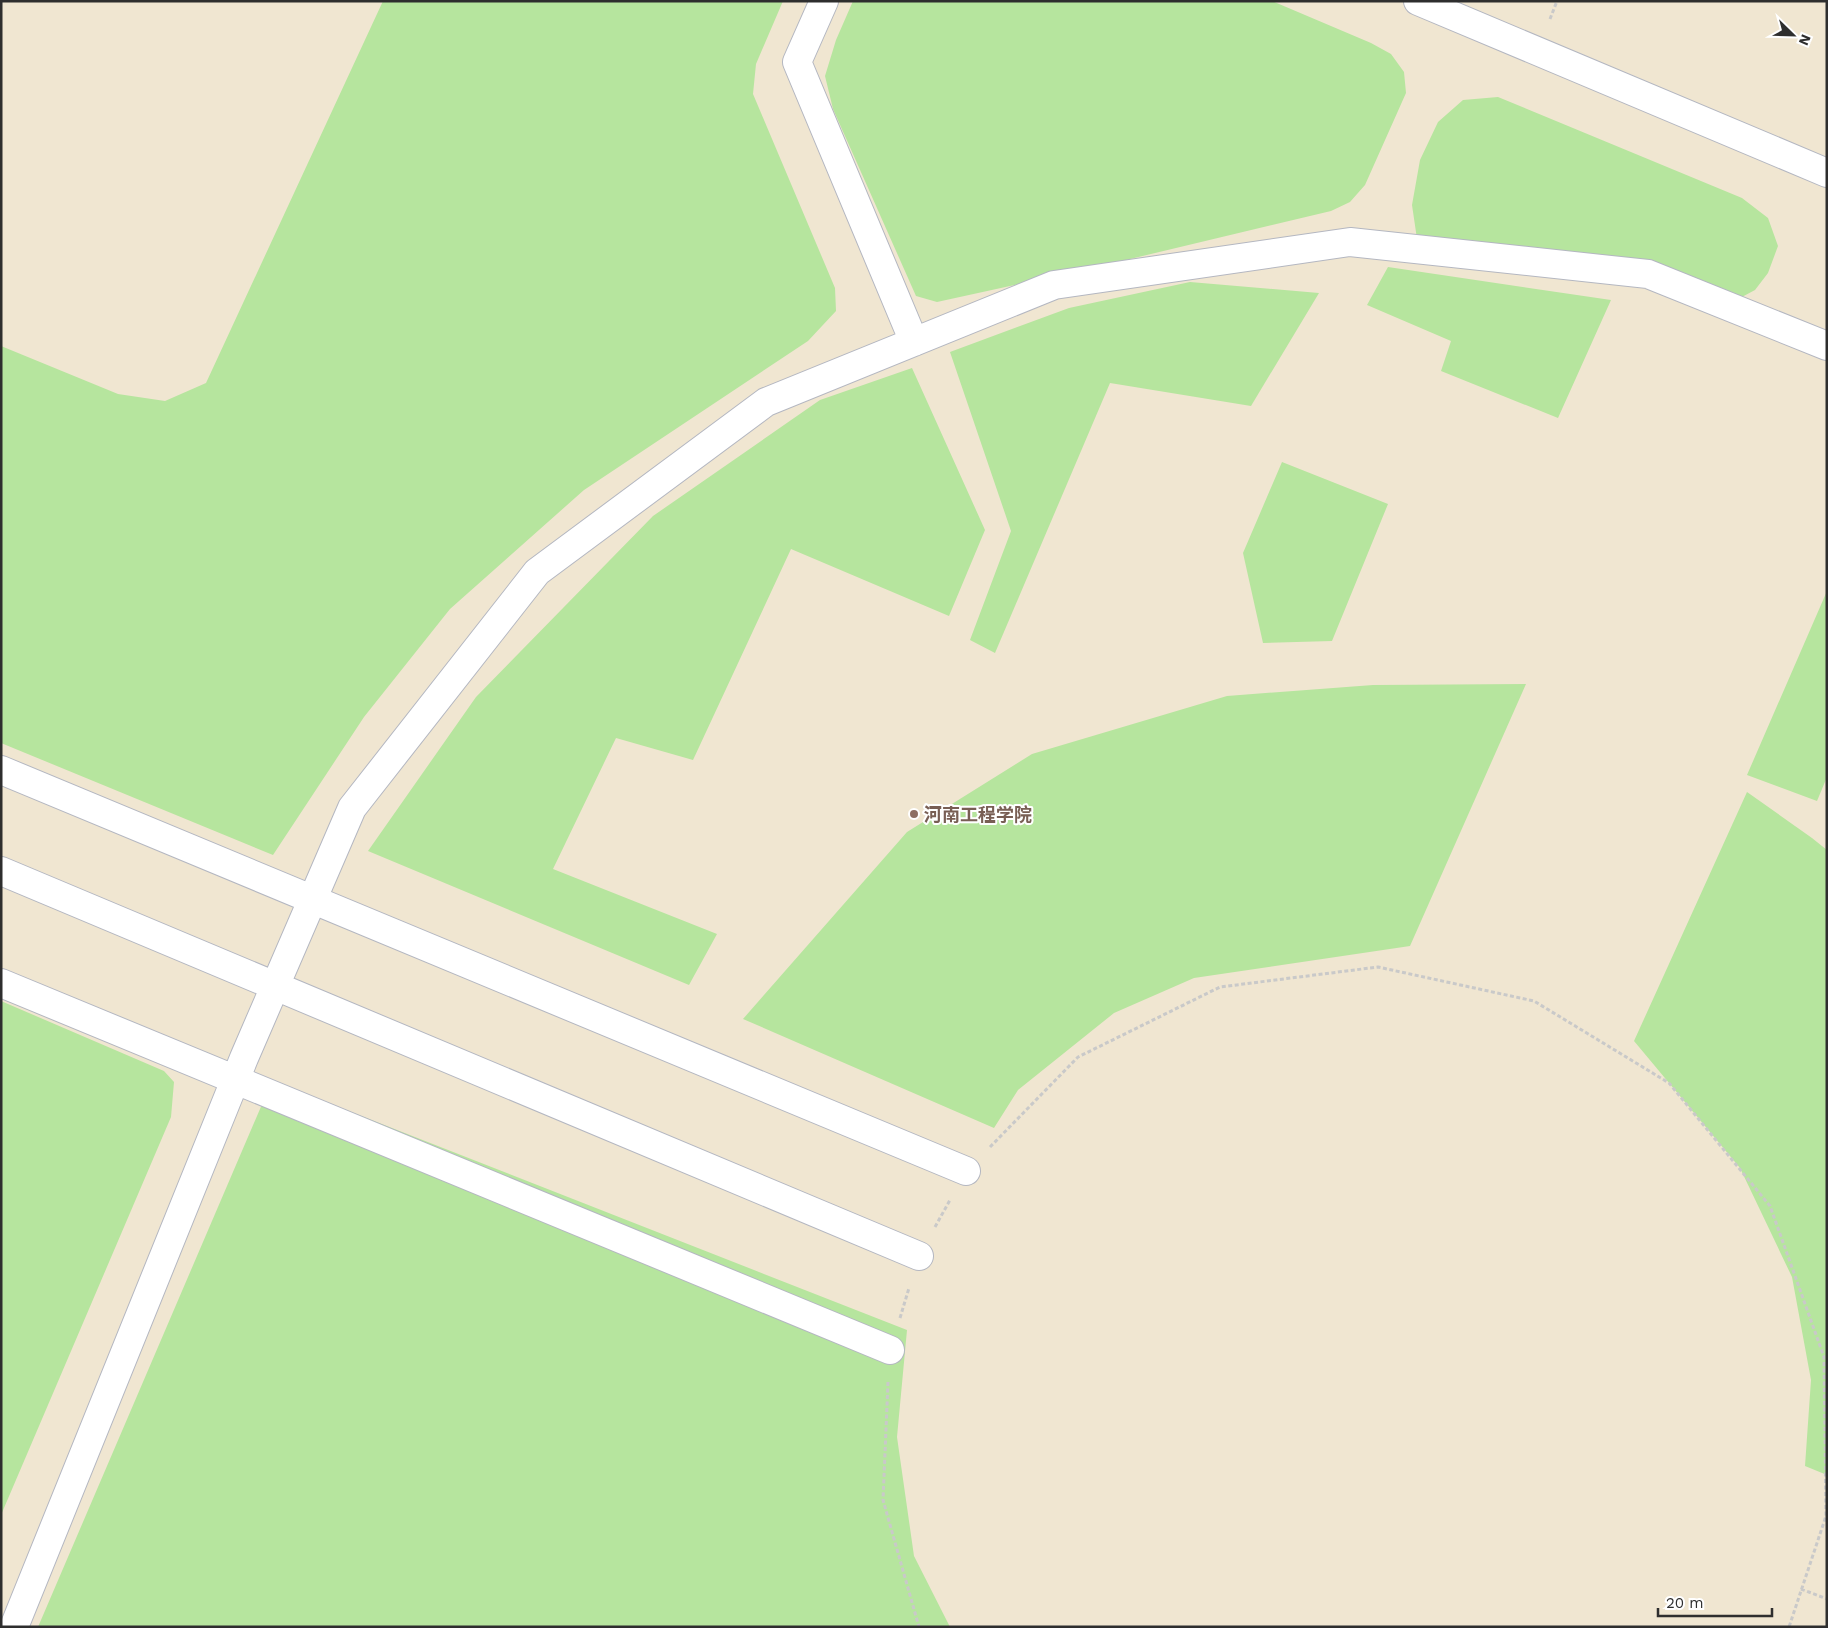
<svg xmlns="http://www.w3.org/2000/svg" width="1828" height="1628" font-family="'Work Sans','Noto Sans SC',sans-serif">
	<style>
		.education { fill: #f0e6d1 }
		.green { fill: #b6e59e }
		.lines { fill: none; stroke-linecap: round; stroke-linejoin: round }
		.minor-casing { stroke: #b4b7c1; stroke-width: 30 }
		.path { stroke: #c9c9c9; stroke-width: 3; stroke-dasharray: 4 2.5; stroke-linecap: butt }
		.minor { stroke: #fff; stroke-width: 28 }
		.education-dot { fill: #8d6e63; stroke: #fff; stroke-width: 2 }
		.labels { text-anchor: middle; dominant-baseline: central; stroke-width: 4; stroke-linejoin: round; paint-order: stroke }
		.education-label { font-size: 18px; font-weight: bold; fill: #785e54; stroke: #fff; text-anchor: start }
	</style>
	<rect width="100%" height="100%" fill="#efe9e1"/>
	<path class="education" d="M1 1H1827V1627H1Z"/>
	<path class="green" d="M383 1H783L756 64 753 94 835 288 836 311 808 341 584 490 450 609 364 717 273 855 1 743V346L118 394 165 401 206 383Z
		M853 1H1272L1371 43 1391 54 1404 72 1406 93 1365 185 1350 202 1331 211 1084 270 937 302 916 296 833 109 825 76 836 40Z
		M1498 97 1742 198 1768 218 1778 246 1768 273 1755 290 1740 298 1417 239 1412 205 1420 160 1438 122 1463 100Z
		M1388 267 1611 300 1558 418 1441 371 1451 341 1367 305Z
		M1190 282 1319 293 1251 406 1110 383 995 653 970 640 1011 531 950 352 1069 308Z
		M912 368 985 530 949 616 791 549 693 760 616 738 553 869 717 934 689 985 368 851 476 697 653 516 820 400Z
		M1282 462 1388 504 1332 641 1263 643 1243 553Z
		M1827 591V777L1817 801 1747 775Z
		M1526 684 1410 946 1194 978 1114 1013 1018 1090 994 1128 743 1019 907 832 1032 754 1227 696 1373 685Z
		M1747 792 1812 838 1827 850V1475L1805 1466 1811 1380 1792 1277 1740 1168 1634 1041Z
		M1 1001 164 1071 174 1082 171 1117 1 1515Z
		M272 1081 907 1330 897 1437 914 1556 950 1627H38Z"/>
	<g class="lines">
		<defs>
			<path id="minor" d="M824 1 797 62 914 342
				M1418 1 1827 173
				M1 770 966 1171
				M1 871 919 1256
				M1 983 890 1350
				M14 1627 244 1058 352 808 537 572 766 402 1054 285 1350 242 1648 274 1827 346"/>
		</defs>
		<use href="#minor" class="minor-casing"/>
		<path class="path" d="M1550 19 1557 1
			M990 1147 1078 1057 1220 987 1378 967 1534 1001 1669 1083 1770 1206 1824 1357 1826 1516 1789 1627
			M935 1227 950 1200
			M900 1318 909 1288
			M888 1382 883 1500 919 1627
			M1801 1589 1827 1599"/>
		<use href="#minor" class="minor"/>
	</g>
	<circle class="education-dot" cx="914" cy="814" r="5"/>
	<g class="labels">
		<g class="education-label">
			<text x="924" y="814">河南工程学院</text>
		</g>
	</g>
	<rect width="1828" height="1628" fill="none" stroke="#2e2e2e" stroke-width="5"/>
	<g transform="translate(1793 35) rotate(113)" stroke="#ffffff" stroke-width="4" paint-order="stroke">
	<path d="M0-4L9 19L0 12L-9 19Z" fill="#2e2e2e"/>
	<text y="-8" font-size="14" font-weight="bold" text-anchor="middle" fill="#2e2e2e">N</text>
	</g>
	<path d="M1658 1608v8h114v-8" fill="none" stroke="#2e2e2e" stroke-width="2.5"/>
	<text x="1666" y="1608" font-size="15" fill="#2e2e2e" stroke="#ffffff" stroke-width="4" paint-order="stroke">20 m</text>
</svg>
